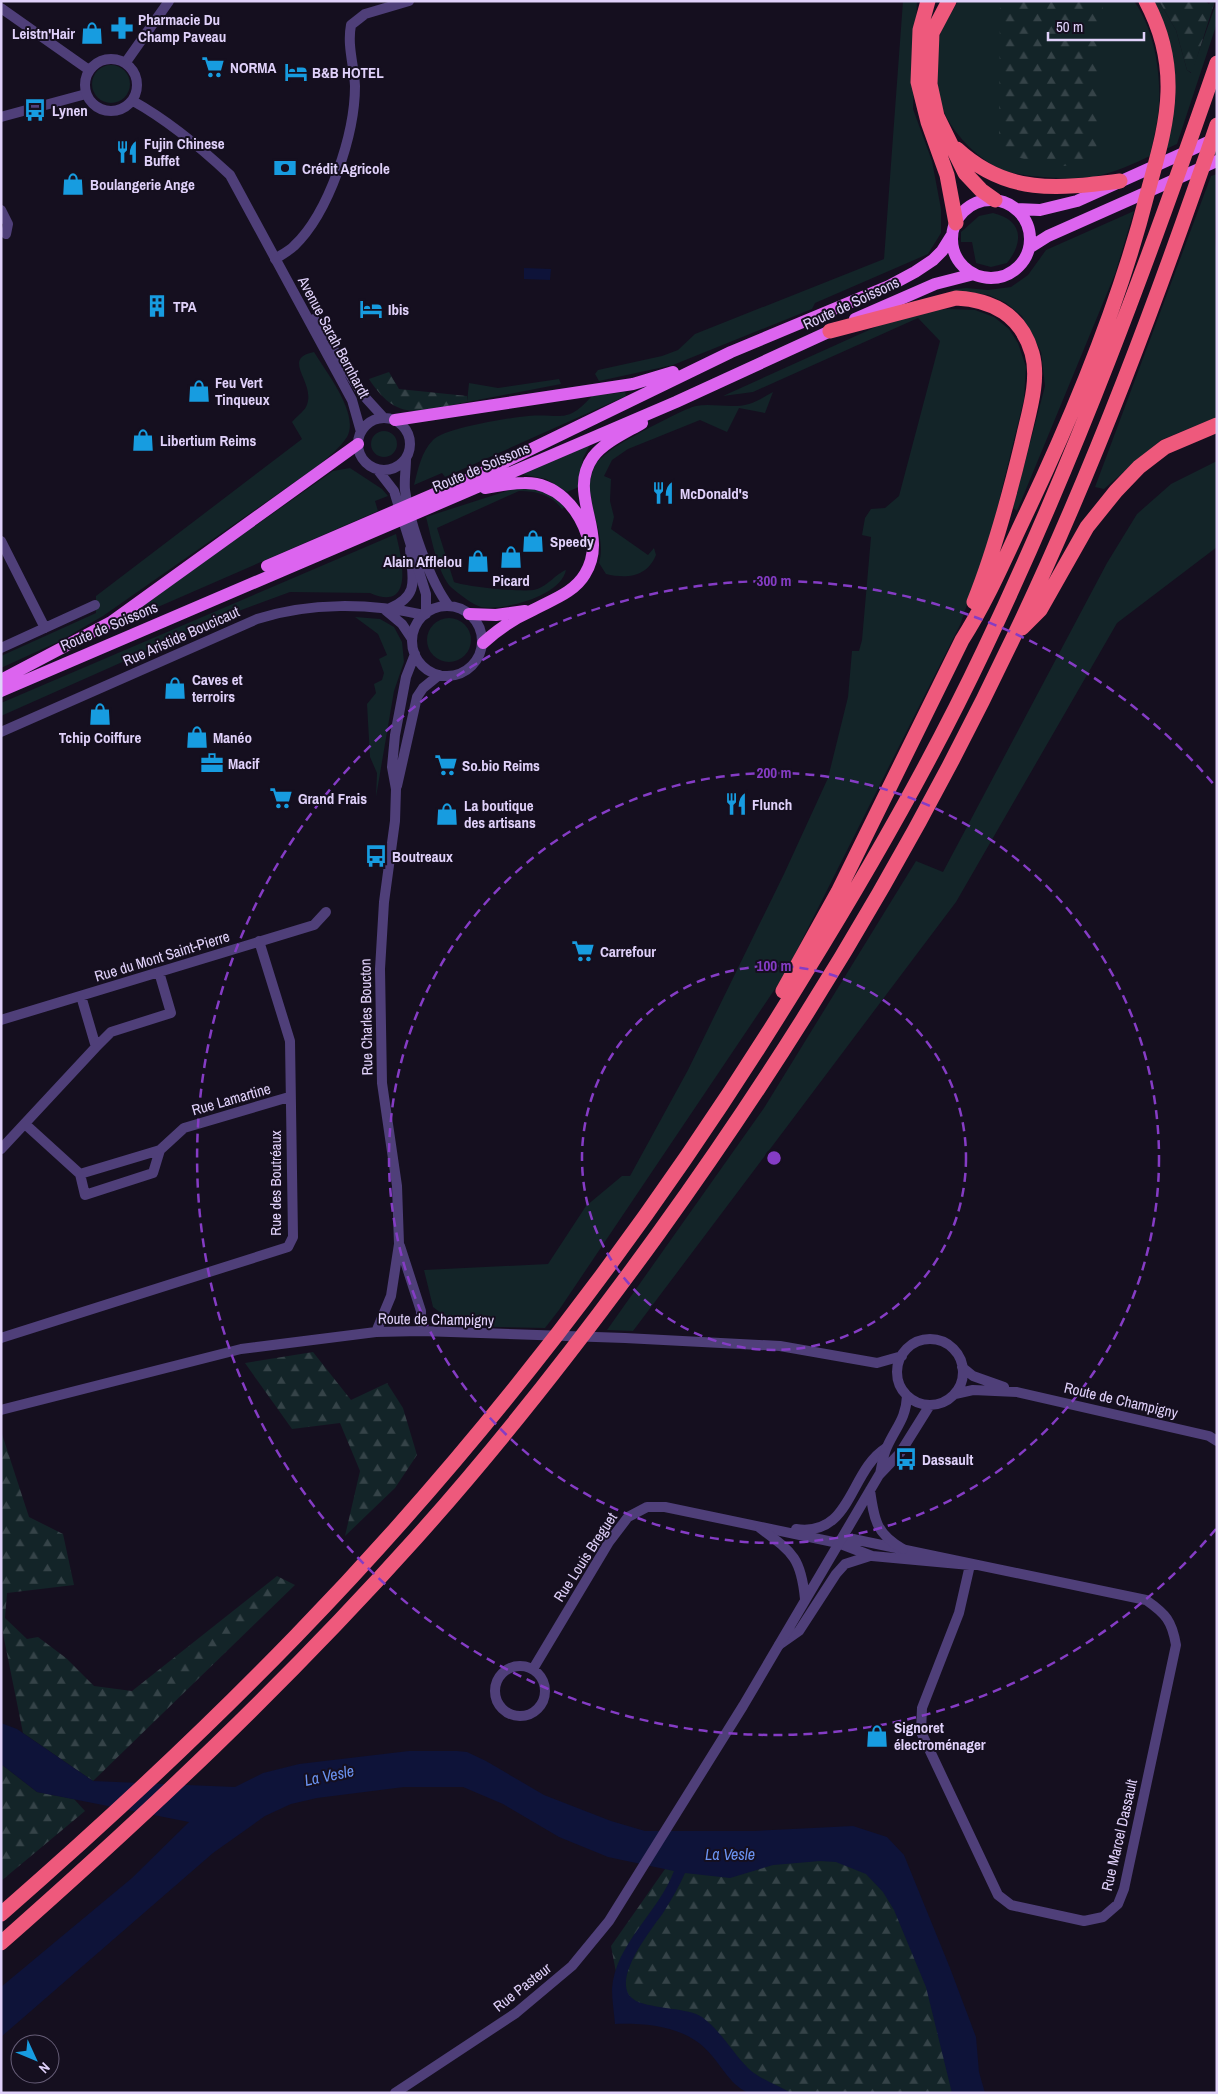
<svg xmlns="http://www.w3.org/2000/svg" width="1218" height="2094" font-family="'Archivo Narrow',sans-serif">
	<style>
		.grass { fill: #132428 }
		.forest { fill: url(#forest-firs) }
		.water { fill: #0e1339 }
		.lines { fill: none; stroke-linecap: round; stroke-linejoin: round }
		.minor { stroke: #4f3f79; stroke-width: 10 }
		.tertiary { stroke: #4f3f79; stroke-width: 10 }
		.primary { stroke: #dc64ef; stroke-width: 12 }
		.motorway { stroke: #ee597c; stroke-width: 15 }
		.ring { fill: none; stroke: #853cc5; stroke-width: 2.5; stroke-dasharray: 9 6 }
		.labels { text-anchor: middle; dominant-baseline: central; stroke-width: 4; stroke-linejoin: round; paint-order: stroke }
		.poi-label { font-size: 15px; font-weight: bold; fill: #e0d1fa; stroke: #150f1f; text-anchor: start }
		.street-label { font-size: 15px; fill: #e0d1fa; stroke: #150f1f }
		.water-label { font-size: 16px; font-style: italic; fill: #6a92f0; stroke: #150f1f }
		.centre { fill: #853cc5; stroke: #150f1f; stroke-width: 2.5 }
		.ring-label { font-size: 15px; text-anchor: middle; font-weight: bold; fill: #853cc5; stroke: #150f1f; stroke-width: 4; stroke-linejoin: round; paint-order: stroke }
	</style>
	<defs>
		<pattern id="forest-firs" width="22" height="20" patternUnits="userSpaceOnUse" patternTransform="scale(1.25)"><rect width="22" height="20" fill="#132428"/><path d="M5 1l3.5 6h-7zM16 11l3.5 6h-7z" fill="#354348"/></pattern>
	</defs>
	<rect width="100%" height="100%" fill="#150f1f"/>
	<path class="grass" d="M903 1H917L913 109 932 161 941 209V233L928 254 815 303 812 309 673 365 599 381 595 374 598 370 662 356 678 350 695 334 884 259Z
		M958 1H1134C1154 29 1161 71 1159 106 1158 122 1153 140 1150 156 1133 164 1116 172 1097 176 1072 180 1033 178 1009 172 982 165 948 130 941 104 935 83 935 56 940 35 944 24 952 12 958 1Z
		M1153 1H1159L1176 30 1187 70 1191 73 1217 1V23L1177 144 1166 149 1173 90Z
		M92 84a19 19 0 1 1 38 0a19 19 0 1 1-38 0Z
		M1217 174 1215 236 1217 260V417L1161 440 1104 489 1095 487 1211 176Z
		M1134 211 1115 274 1017 511 1013 508 1045 386 1041 352 1022 316 1006 303 989 295 949 290 966 288 988 290 1011 287 1028 275 1046 250Z
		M993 213C1023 220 1024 242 1007 263L991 267 976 263 972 242H961V232L979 216Z
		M948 309 975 310 994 317 1009 329 1018 343 1026 367 1024 399 989 542 960 625 785 974 559 1310 545 1328 458 1326 433 1307 424 1270 548 1264 586 1206 622 1176H630L688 1070 784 874 828 778 848 697 852 651H859L862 640 871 537 862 535 865 518 871 509 885 508 899 496 940 341 918 318 753 392 723 396 900 316 924 311Z
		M314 352C326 372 360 414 347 437 340 448 328 457 319 465L103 616 60 641 1 668V656L96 613V596L302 439 292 422C296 417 303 412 306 407 318 383 279 359 314 352Z
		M559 379 561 384 467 402 469 383 498 388Z
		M625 392 626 396 445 477 442 473 414 485C418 470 421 452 433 440 445 428 508 418 528 416 562 413 566 425 592 396Z
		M773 392 765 413 739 408 727 432 700 420 628 449 612 460 604 476 611 479 610 501 614 517 611 529 648 555 654 548 656 555C647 577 627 579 606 574L599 563C608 532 581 500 593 470 596 461 604 455 611 450 621 442 685 408 696 406 713 403 732 409 749 404 757 402 765 396 773 392Z
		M371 444a13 13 0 1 1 26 0a13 13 0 1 1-26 0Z
		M591 443 583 458 579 487 567 492 546 479 521 474Z
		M1217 461V547L1117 623 956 902 633 1331 607 1330 764 1108 916 861 943 872 1107 563 1137 514 1171 484Z
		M350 468 382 489 388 496 375 501 378 511 112 627 333 471Z
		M519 487 547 492 566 506 562 509C552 495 536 491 519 491L437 528 454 582C468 587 518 592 533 590 547 588 555 574 566 570 561 596 504 611 481 607 473 605 459 594 452 588 438 576 431 536 426 517Z
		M396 534C401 556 416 613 370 593L290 592 228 615 1 716V703Z
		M355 617 380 619 394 627 402 642 404 662 394 691 376 797 377 773 370 757 367 704 376 693 374 684 382 680 384 673 379 659 387 655 378 634Z
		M427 640a22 22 0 1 1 44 0a22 22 0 1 1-44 0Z"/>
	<path class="forest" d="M1103 1 1096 163 1053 167 999 152 1000 2Z
		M1159 1H1205L1209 4 1211 1H1215L1192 73 1187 70 1176 30Z
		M389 372 399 389 467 396V402C421 411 398 424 369 379Z
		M313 1352 351 1400 387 1383 403 1408 417 1455 395 1488 345 1536 360 1471 340 1423 292 1429 245 1363Z
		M1 1431 29 1517 63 1534 74 1585 7 1593 5 1618 27 1639 38 1637 66 1658 94 1686 132 1691 277 1576 295 1585 93 1781 23 1733 1 1624Z
		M1 1764 37 1792 74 1799 85 1811 1 1881Z
		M684 1842 891 1851 980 2093H778L694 2027 622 2004 611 1946Z"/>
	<path class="water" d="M524 268 551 269 550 280 524 279Z
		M1 1723 17 1729 93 1781 235 1787 263 1773 299 1764 409 1751H457L467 1752 486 1761 544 1795 611 1821 645 1831H754L853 1826 887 1837 904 1855 950 1968 976 2037 979 2072 985 2093H952L926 1987 894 1910 883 1892 866 1874 836 1862 820 1861 773 1865 730 1878 685 1873C679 1887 671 1900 663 1913 651 1930 606 1985 636 2001 653 2009 689 2008 702 2017 721 2031 732 2052 748 2068 759 2079 778 2085 791 2093 779 2093 760 2094 749 2093 733 2087 723 2069 713 2057 690 2027 651 2023 615 2024 614 2012 612 2000 612 1989 615 1944 659 1912 674 1871L608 1857 559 1837 503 1804 463 1787H404L317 1798 291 1804 265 1816 213 1853 1 2037V1987L132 1878 189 1822 37 1792 1 1764Z"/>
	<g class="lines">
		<path class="minor" d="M126 62 169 1
			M1 117 86 94
			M1 210 8 224 6 234
			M275 259C281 255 289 251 294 246 329 213 355 134 355 86 354 65 347 46 351 25L365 14 409 1
			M1 541 45 628
			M390 608C421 595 412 577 410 549
			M384 609 402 624 412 639
			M1 648 95 605
			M1 732 257 619C310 602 370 603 424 615
			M1 1020 314 925 326 912
			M96 1047 111 1032 171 1013 159 972
			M25 1124 80 1174 160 1150 184 1128 289 1097
			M1 1149 96 1047 81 996
			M80 1174 85 1195 153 1173 160 1150
			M1 1338 288 1247 293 1237 290 1041 259 941
			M796 1529C852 1537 849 1471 886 1448
			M779 1645 799 1631 836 1574 845 1564 870 1556
			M495 1691a25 25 0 1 1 50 0a25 25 0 1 1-50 0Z
			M533 1669 609 1542 628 1517 647 1507H665L838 1543 872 1556 970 1565 959 1613 922 1708 921 1732 998 1895 1011 1905 1084 1921 1103 1917 1118 1904 1124 1889 1176 1645C1172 1621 1166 1614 1146 1600L853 1539 838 1543"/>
		<path class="tertiary" d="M1 8 89 70
			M85 85a26 26 0 1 1 52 0a26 26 0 1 1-52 0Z
			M133 101C169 121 200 147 230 175L352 400 361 432
			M314 319 363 395 384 418
			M358 444a26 26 0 1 1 52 0a26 26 0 1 1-52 0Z
			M406 459C406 469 404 480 405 490 409 521 430 582 449 606
			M377 469 394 491 426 594V614
			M412 641a35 35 0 1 1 70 0a35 35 0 1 1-70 0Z
			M397 786 417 697 423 688 439 675
			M400 1246 421 1311V1331
			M376 1332 391 1296 399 1244 397 1186 382 1083 380 969 384 902 395 821 396 789 392 767 395 735 406 677 415 654
			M897 1372a33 33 0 1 1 66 0a33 33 0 1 1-66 0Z
			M962 1367 973 1376 1004 1387
			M955 1394 973 1390 1017 1392 1209 1436 1217 1441
			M1 1410 241 1349 376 1332 421 1331 625 1338 780 1346 877 1363 902 1356
			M880 1474C882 1465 883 1455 887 1447 896 1427 906 1419 907 1396
			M870 1490C874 1519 876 1534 903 1549
			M760 1528C792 1552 801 1557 805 1599
			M395 2093 516 2013 572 1966 609 1921 743 1706 879 1475 900 1453 930 1405"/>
		<path class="primary" d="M952 239a39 39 0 1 1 78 0a39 39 0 1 1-78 0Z
			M1016 209 1040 210 1077 201 1217 138
			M1029 248 1048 236 1217 161
			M855 319 935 284 974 274
			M395 420 633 384 673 372
			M485 488C498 486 511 483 524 483 555 482 578 507 587 535
			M267 566 476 476 731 352 889 286 915 272 933 260 942 251 952 235
			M469 614 496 615 525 611
			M483 643C497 630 515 618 533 610 551 600 574 593 585 574 610 533 566 495 593 457 604 442 627 432 642 423
			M1 680 111 622 358 444
			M1 691 676 402 837 328"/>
		<path class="motorway" d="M928 1 920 30 918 82 928 122 947 175 956 223
			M949 1 932 33 930 84 937 116 965 173 981 190 995 200
			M957 149C1007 195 1057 189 1120 181
			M830 331 956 298C993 300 1021 315 1032 353 1040 381 1028 415 1022 443 1009 497 995 550 974 602
			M1022 628 1040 610 1087 527 1116 491 1139 467 1165 447 1217 425
			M783 991 838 892 962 640C987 601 1005 558 1025 516 1074 413 1119 305 1147 195 1156 161 1167 127 1168 92 1169 60 1161 29 1146 1
			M1 1914C103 1825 202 1733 296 1636 490 1436 659 1213 804 975 869 870 931 762 984 650 1075 459 1148 262 1217 63
			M1 1943C146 1815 286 1683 415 1539 502 1442 582 1339 658 1234 795 1044 916 844 1016 632 1094 468 1158 297 1217 125"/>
	</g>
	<g class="ring">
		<circle cx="774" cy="1158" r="192"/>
		<circle cx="774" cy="1158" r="385"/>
		<path d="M1216 1529A577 577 0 1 1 1216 787"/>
	</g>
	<defs>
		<symbol id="pharmacy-bare" viewBox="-9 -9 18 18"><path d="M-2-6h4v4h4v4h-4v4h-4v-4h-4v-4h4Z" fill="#179ce0" stroke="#150f1f" stroke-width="2.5" paint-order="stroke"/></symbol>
		<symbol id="shop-bare" viewBox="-9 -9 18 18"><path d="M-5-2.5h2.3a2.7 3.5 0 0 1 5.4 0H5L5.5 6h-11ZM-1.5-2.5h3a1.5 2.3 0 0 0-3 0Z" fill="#179ce0" stroke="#150f1f" stroke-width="2.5" paint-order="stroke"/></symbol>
		<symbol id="supermarket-bare" viewBox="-9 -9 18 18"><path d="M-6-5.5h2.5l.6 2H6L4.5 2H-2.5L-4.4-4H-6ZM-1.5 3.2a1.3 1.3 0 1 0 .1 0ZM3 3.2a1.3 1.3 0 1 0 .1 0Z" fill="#179ce0" stroke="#150f1f" stroke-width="2.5" paint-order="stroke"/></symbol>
		<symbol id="hotel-bare" viewBox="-9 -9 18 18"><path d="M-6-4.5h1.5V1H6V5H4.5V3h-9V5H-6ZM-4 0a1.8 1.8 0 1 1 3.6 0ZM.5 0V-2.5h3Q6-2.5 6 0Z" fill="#179ce0" stroke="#150f1f" stroke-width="2.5" paint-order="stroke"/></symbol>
		<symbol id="bus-bare" viewBox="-9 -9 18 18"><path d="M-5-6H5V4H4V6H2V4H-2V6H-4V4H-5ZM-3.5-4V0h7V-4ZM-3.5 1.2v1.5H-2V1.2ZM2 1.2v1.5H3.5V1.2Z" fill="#179ce0" stroke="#150f1f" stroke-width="2.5" paint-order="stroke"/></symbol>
		<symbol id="restaurant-bare" viewBox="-9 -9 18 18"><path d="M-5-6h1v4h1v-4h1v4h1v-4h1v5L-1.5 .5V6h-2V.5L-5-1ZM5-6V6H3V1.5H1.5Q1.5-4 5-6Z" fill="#179ce0" stroke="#150f1f" stroke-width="2.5" paint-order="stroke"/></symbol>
		<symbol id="bank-bare" viewBox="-9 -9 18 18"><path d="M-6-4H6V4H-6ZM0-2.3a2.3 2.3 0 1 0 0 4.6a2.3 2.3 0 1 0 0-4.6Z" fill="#179ce0" stroke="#150f1f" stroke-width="2.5" paint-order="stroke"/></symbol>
		<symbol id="building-bare" viewBox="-9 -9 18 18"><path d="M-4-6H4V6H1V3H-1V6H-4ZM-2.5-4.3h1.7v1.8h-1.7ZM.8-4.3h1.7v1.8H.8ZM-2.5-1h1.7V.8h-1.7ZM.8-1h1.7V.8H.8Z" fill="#179ce0" stroke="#150f1f" stroke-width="2.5" paint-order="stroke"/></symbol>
		<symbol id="office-bare" viewBox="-9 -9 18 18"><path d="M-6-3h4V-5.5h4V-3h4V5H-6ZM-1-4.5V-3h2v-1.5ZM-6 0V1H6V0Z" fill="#179ce0" stroke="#150f1f" stroke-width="2.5" paint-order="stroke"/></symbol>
	</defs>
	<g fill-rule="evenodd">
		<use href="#pharmacy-bare" x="106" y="12" width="32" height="32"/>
		<use href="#shop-bare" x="76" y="17" width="32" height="32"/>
		<use href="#supermarket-bare" x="197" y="51" width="32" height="32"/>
		<use href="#hotel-bare" x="280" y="56" width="32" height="32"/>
		<use href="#bus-bare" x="19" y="94" width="32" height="32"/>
		<use href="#restaurant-bare" x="111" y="136" width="32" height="32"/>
		<use href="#bank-bare" x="269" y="152" width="32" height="32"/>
		<use href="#shop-bare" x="57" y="168" width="32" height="32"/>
		<use href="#building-bare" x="141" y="290" width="32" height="32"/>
		<use href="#hotel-bare" x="355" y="293" width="32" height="32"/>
		<use href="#shop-bare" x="183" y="375" width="32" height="32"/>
		<use href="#shop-bare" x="127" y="424" width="32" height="32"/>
		<use href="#restaurant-bare" x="647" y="477" width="32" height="32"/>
		<use href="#shop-bare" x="517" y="525" width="32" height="32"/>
		<use href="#shop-bare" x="495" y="541" width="32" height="32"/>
		<use href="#shop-bare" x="462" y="545" width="32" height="32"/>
		<use href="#shop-bare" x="159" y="672" width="32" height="32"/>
		<use href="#shop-bare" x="84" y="698" width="32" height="32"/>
		<use href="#shop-bare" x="181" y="721" width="32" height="32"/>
		<use href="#office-bare" x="196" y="747" width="32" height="32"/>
		<use href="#supermarket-bare" x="430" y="749" width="32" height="32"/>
		<use href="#supermarket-bare" x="265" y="782" width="32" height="32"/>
		<use href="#restaurant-bare" x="720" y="788" width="32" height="32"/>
		<use href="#shop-bare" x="431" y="798" width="32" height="32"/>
		<use href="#bus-bare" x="360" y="840" width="32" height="32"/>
		<use href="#supermarket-bare" x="567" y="935" width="32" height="32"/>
		<use href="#bus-bare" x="890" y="1443" width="32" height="32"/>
		<use href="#shop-bare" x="861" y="1720" width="32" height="32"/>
	</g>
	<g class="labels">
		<g class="poi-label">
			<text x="138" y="19">Pharmacie Du<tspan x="138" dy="17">Champ Paveau</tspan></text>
			<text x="75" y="33" text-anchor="end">Leistn'Hair</text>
			<text x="230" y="67">NORMA</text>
			<text x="312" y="72">B&amp;B HOTEL</text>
			<text x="52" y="110">Lynen</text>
			<text x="144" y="143">Fujin Chinese<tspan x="144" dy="17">Buffet</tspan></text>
			<text x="302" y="168">Crédit Agricole</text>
			<text x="90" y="184">Boulangerie Ange</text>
			<text x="173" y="306">TPA</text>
			<text x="388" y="309">Ibis</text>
			<text x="215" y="382">Feu Vert<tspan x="215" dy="17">Tinqueux</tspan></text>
			<text x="160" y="440">Libertium Reims</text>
			<text x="680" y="493">McDonald's</text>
			<text x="550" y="541">Speedy</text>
			<text x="462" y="561" text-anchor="end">Alain Afflelou</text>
			<text x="511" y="580" text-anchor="middle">Picard</text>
			<text x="192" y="679">Caves et<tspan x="192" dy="17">terroirs</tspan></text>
			<text x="100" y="737" text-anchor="middle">Tchip Coiffure</text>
			<text x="213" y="737">Manéo</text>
			<text x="228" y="763">Macif</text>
			<text x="462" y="765">So.bio Reims</text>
			<text x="298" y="798">Grand Frais</text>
			<text x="752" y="804">Flunch</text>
			<text x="464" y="805">La boutique<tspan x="464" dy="17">des artisans</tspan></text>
			<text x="392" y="856">Boutreaux</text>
			<text x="600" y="951">Carrefour</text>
			<text x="922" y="1459">Dassault</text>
			<text x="894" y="1727">Signoret<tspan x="894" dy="17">électroménager</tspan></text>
		</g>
		<g class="street-label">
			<text transform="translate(851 303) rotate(-25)">Route de Soissons</text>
			<text transform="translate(334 337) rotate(62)">Avenue Sarah Bernhardt</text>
			<text transform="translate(481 467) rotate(-23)">Route de Soissons</text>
			<text transform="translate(109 626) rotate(-23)">Route de Soissons</text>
			<text transform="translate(181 636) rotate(-24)">Rue Aristide Boucicaut</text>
			<text transform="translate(162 956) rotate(-17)">Rue du Mont Saint-Pierre</text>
			<text transform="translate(366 1017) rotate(-91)">Rue Charles Boucton</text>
			<text transform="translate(231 1099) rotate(-16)">Rue Lamartine</text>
			<text transform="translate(275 1183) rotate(-90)">Rue des Boutréaux</text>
			<text transform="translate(436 1319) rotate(1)">Route de Champigny</text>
			<text transform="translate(1121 1400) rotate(13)">Route de Champigny</text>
			<text transform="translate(585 1557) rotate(-57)">Rue Louis Breguet</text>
			<text transform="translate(1119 1835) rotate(-77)">Rue Marcel Dassault</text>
			<text transform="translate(522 1987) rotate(-38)">Rue Pasteur</text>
		</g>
		<g class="water-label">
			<text transform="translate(329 1775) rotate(-12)">La Vesle</text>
			<text x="730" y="1854">La Vesle</text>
		</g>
	</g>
	<circle cx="774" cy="1158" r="8" class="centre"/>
	<g class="ring-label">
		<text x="774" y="586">300 m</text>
		<text x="774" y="778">200 m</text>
		<text x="774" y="971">100 m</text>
	</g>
	<rect width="1218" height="2094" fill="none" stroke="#e0d1fa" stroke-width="5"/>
	<g transform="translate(35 2059) rotate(134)"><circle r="24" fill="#150f1f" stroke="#665d77"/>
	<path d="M0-4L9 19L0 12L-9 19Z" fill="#179ce0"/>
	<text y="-8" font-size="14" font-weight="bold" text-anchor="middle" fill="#e0d1fa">N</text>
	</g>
	<path d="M1048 32v8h96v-8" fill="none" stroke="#e0d1fa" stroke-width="2.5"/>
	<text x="1056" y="32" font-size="15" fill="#e0d1fa" stroke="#150f1f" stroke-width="4" paint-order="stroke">50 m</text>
</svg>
